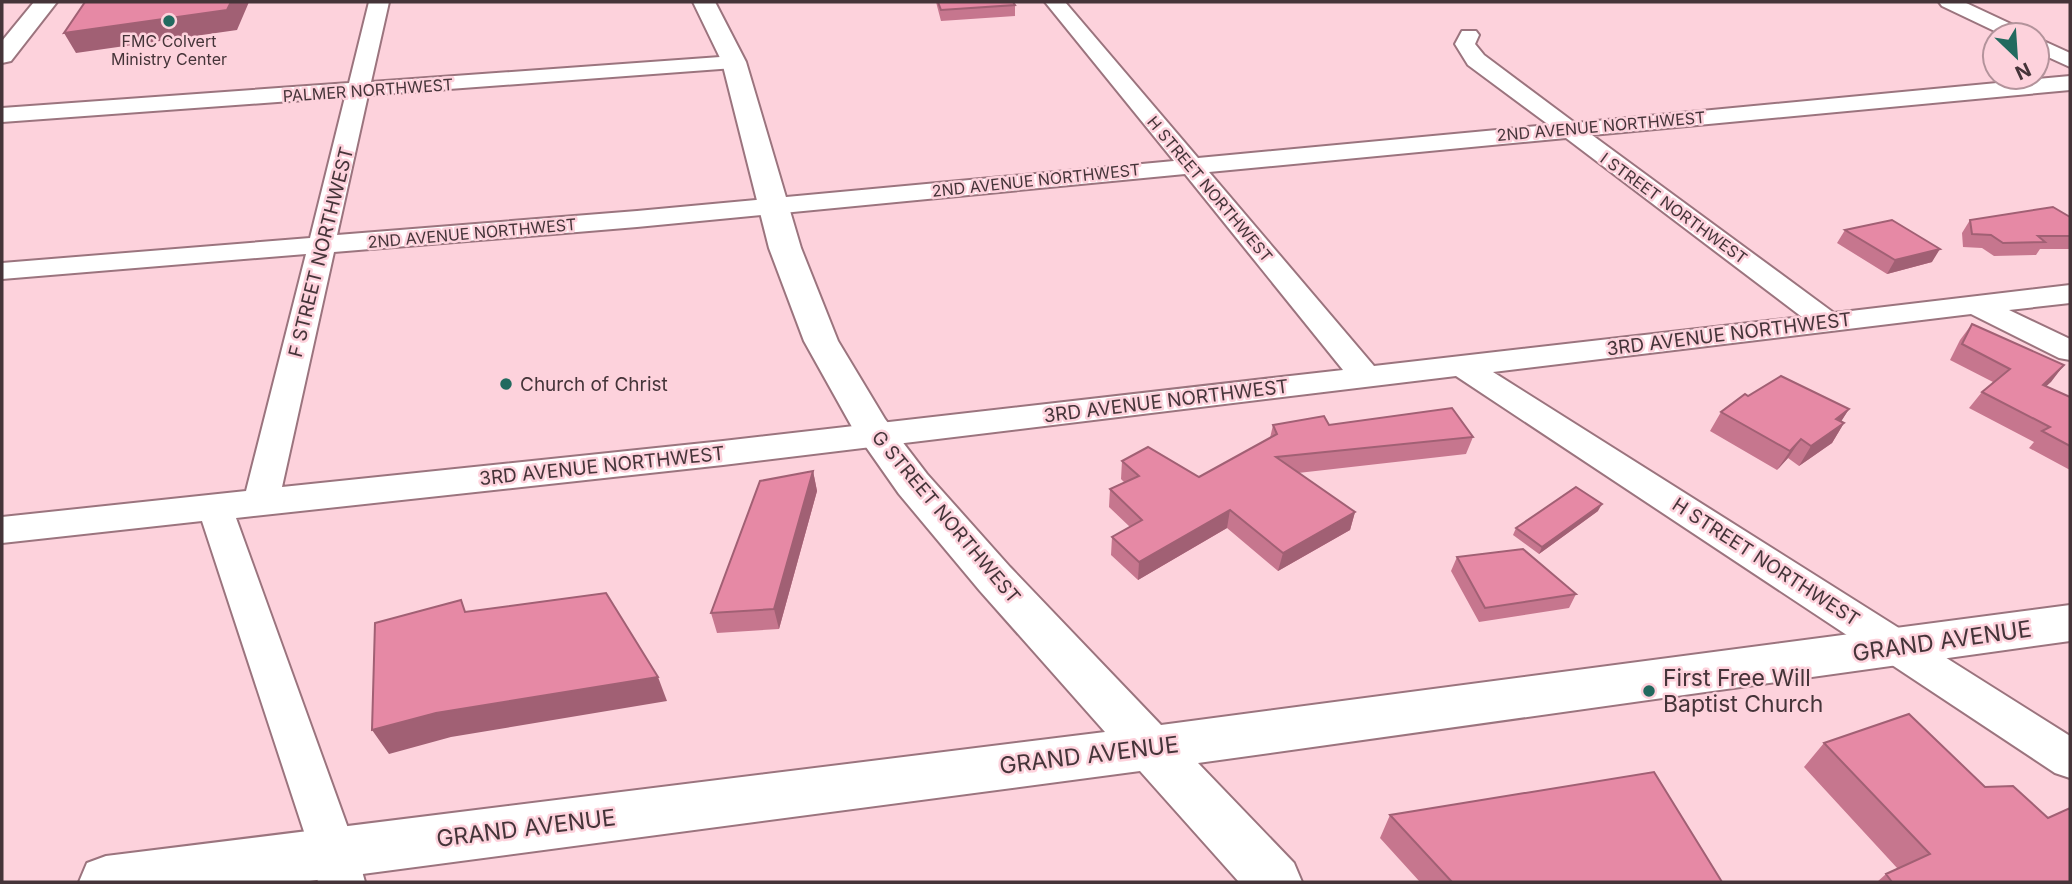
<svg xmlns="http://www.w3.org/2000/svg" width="2072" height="884" font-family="Inter,sans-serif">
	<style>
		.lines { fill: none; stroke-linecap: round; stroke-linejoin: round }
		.minor-casing { stroke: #9b747e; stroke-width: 4 }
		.tertiary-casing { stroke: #9b747e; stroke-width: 4 }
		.minor { fill: #fff; fill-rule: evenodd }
		.tertiary { fill: #fff; fill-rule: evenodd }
		.wall { fill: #c6768e }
		.shaded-wall { fill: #a16074 }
		.building { fill: #e689a5; stroke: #a16074; stroke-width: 2 }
		.poi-dot { fill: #226a5f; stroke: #fdd2dc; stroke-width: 2.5 }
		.labels { text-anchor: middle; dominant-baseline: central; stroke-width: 5; stroke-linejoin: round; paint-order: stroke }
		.far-poi-label { font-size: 16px; fill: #453439; stroke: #fdd2dc }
		.far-street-label { font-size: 16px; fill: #453439; stroke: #fdd2dc }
		.street-label { font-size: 19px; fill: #453439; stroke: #fdd2dc }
		.poi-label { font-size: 19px; fill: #453439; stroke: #fdd2dc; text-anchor: start }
		.near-street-label { font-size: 23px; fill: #453439; stroke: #fdd2dc }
		.near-poi-label { font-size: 23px; fill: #453439; stroke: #fdd2dc; text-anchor: start }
	</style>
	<rect width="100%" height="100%" fill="#fdd2dc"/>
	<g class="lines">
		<defs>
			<path id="minor" d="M369 2H389L371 82 734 56 742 57 745 62 742 67 734 68 368 95 337 235 637 211 1174 161 1045 2H1065L1198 158 1549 125 1468 65 1455 44 1462 31H1476L1479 35 1475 44 1484 55 1575 123 2070 76V90L1592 135 1834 313 2070 285V303L2009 310 2070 339V360L2059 358 1971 314 1493 372 2070 736V778L2055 773 1456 376 723 465 236 518 357 853 365 882H318L311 853 202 521 2 543V517L246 491 306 254 2 279V263L310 238 345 97 2 122V108L349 83ZM1566 138 1802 317 1374 366 1209 172ZM1185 174 1343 370 723 441 282 487 334 252 637 227Z
				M1939 2H1964L2026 31 2029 35H2003L1942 6Z
				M2037 38 2070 53V67L2037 52Z"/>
			<path id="tertiary" d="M34 2H57L11 61 2 63V41Z
				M693 2H715L746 62 801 248 838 341 885 419 927 474 1010 567 1161 725 2070 605V641L1198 763 1294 863 1302 882H1239L1140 771 302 882H79L87 863 106 856 1105 732 980 591 899 494 852 427 804 341 769 248 722 62Z"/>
		</defs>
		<use href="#minor" class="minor-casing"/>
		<use href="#tertiary" class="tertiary-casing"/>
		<use href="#minor" class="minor"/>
		<use href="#tertiary" class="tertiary"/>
	</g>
	<path class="wall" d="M936 2H1013L1015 5V16L941 21Z
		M2070 217V249H2040L2036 255 1994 256 1982 248 1963 247 1962 233 1970 220Z
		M1845 230 1932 262 1887 274 1837 243Z
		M1972 324 2064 365 2046 386 2070 397V470L2029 448 2034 442 1969 408 1982 392 1993 382 1950 360 1960 340Z
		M1748 396 1849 409 1841 421 1844 423 1832 443 1799 466 1788 458 1777 470 1710 431 1721 412Z
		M1273 425H1329L1473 437 1466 454 1298 473 1355 512 1350 530 1278 571 1227 528 1138 580 1111 555 1112 537 1130 527 1109 507 1110 489 1124 482 1121 479 1122 461 1199 477 1270 438Z
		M813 471 817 491 779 629 717 633 711 613Z
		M1598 511 1539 554 1513 535 1516 528Z
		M1457 557 1576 594 1569 608 1479 622 1451 571Z
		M1824 743 2070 882H1877L1886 874 1898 869 1804 767Z
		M1390 815 1722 882H1420L1380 838Z"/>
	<path class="shaded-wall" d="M231 2H249L237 30 76 53 64 33Z
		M1940 249 1932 262 1887 274 1895 260Z
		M2064 365 2051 382 2030 401 2043 385Z
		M1849 409 1837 428 1844 423 1832 443 1799 466 1811 446 1836 419Z
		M1801 439 1788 458 1777 470 1790 451Z
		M813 471 817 491 779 629 774 609Z
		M1602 504 1598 511 1539 554 1542 547Z
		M1230 510 1227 528 1138 580 1139 562Z
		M1355 512 1350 530 1278 571 1283 553Z
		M658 677 667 701 451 737 389 754 372 730 436 713Z"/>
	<path class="building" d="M85 2H231L227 10 64 33Z
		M938 2H1013L1015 5 941 10Z
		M2053 207 2070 217V236H2038L2045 242 2003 243 1991 235 1972 234 1970 220Z
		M1892 220 1940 249 1895 260 1845 230Z
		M1972 324 2064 365 2043 385 2070 397V446L2042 431 2050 427 1982 392 2010 369 1962 344Z
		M1781 376 1849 409 1836 419 1844 423 1811 446 1801 439 1790 451 1721 412 1745 394 1748 396Z
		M1452 408 1473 437 1276 457 1355 512 1283 553 1230 510 1139 562 1112 537 1142 520 1110 489 1139 476 1122 461 1148 447 1199 477 1277 434 1273 425 1324 416 1329 425Z
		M813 471 774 609 711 613 760 481Z
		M1576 487 1602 504 1542 547 1516 528Z
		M1523 549 1576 594 1485 608 1457 557Z
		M606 593 658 677 436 713 372 730 375 623 461 600 465 612Z
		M1909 714 1985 787 2013 786 2048 818 2070 808V882H1892L1886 874 1930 854 1824 743Z
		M1654 772 1722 882H1452L1390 815Z"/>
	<g class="poi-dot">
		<circle cx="169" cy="21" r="7"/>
		<circle cx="506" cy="384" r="7"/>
		<circle cx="1649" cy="691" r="7"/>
	</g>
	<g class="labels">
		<g class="far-poi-label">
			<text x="169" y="41">FMC Colvert<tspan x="169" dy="18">Ministry Center</tspan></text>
		</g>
		<g class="far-street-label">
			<text transform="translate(368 90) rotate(-4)">PALMER NORTHWEST</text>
			<text transform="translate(1601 126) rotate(-5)">2ND AVENUE NORTHWEST</text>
			<text transform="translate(1036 180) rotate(-6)">2ND AVENUE NORTHWEST</text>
			<text transform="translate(1210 189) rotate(50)">H STREET NORTHWEST</text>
			<text transform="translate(1674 208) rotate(36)">I STREET NORTHWEST</text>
			<text transform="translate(472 233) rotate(-5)">2ND AVENUE NORTHWEST</text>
		</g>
		<g class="street-label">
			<text transform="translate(321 252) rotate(-76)">F STREET NORTHWEST</text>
			<text transform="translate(1729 334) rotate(-7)">3RD AVENUE NORTHWEST</text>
			<text transform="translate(1166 401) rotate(-7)">3RD AVENUE NORTHWEST</text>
			<text transform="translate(602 466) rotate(-6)">3RD AVENUE NORTHWEST</text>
			<text transform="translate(946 517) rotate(50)">G STREET NORTHWEST</text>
			<text transform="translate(1766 562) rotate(33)">H STREET NORTHWEST</text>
		</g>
		<g class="poi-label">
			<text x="520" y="384">Church of Christ</text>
		</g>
		<g class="near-street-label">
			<text transform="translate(1942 641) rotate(-8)">GRAND AVENUE</text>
			<text transform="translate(1089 755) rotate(-7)">GRAND AVENUE</text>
			<text transform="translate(526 828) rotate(-7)">GRAND AVENUE</text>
		</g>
		<g class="near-poi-label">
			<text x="1663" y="678">First Free Will<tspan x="1663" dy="26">Baptist Church</tspan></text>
		</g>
	</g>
	<rect width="2072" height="884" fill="none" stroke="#453439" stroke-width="7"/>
	<g transform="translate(2016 56) rotate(155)"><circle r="33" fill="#fdd2dc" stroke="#b3939b" stroke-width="2"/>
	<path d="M0-5L12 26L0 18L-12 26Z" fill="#226a5f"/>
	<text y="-10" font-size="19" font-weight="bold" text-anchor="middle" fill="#453439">N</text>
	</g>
</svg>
